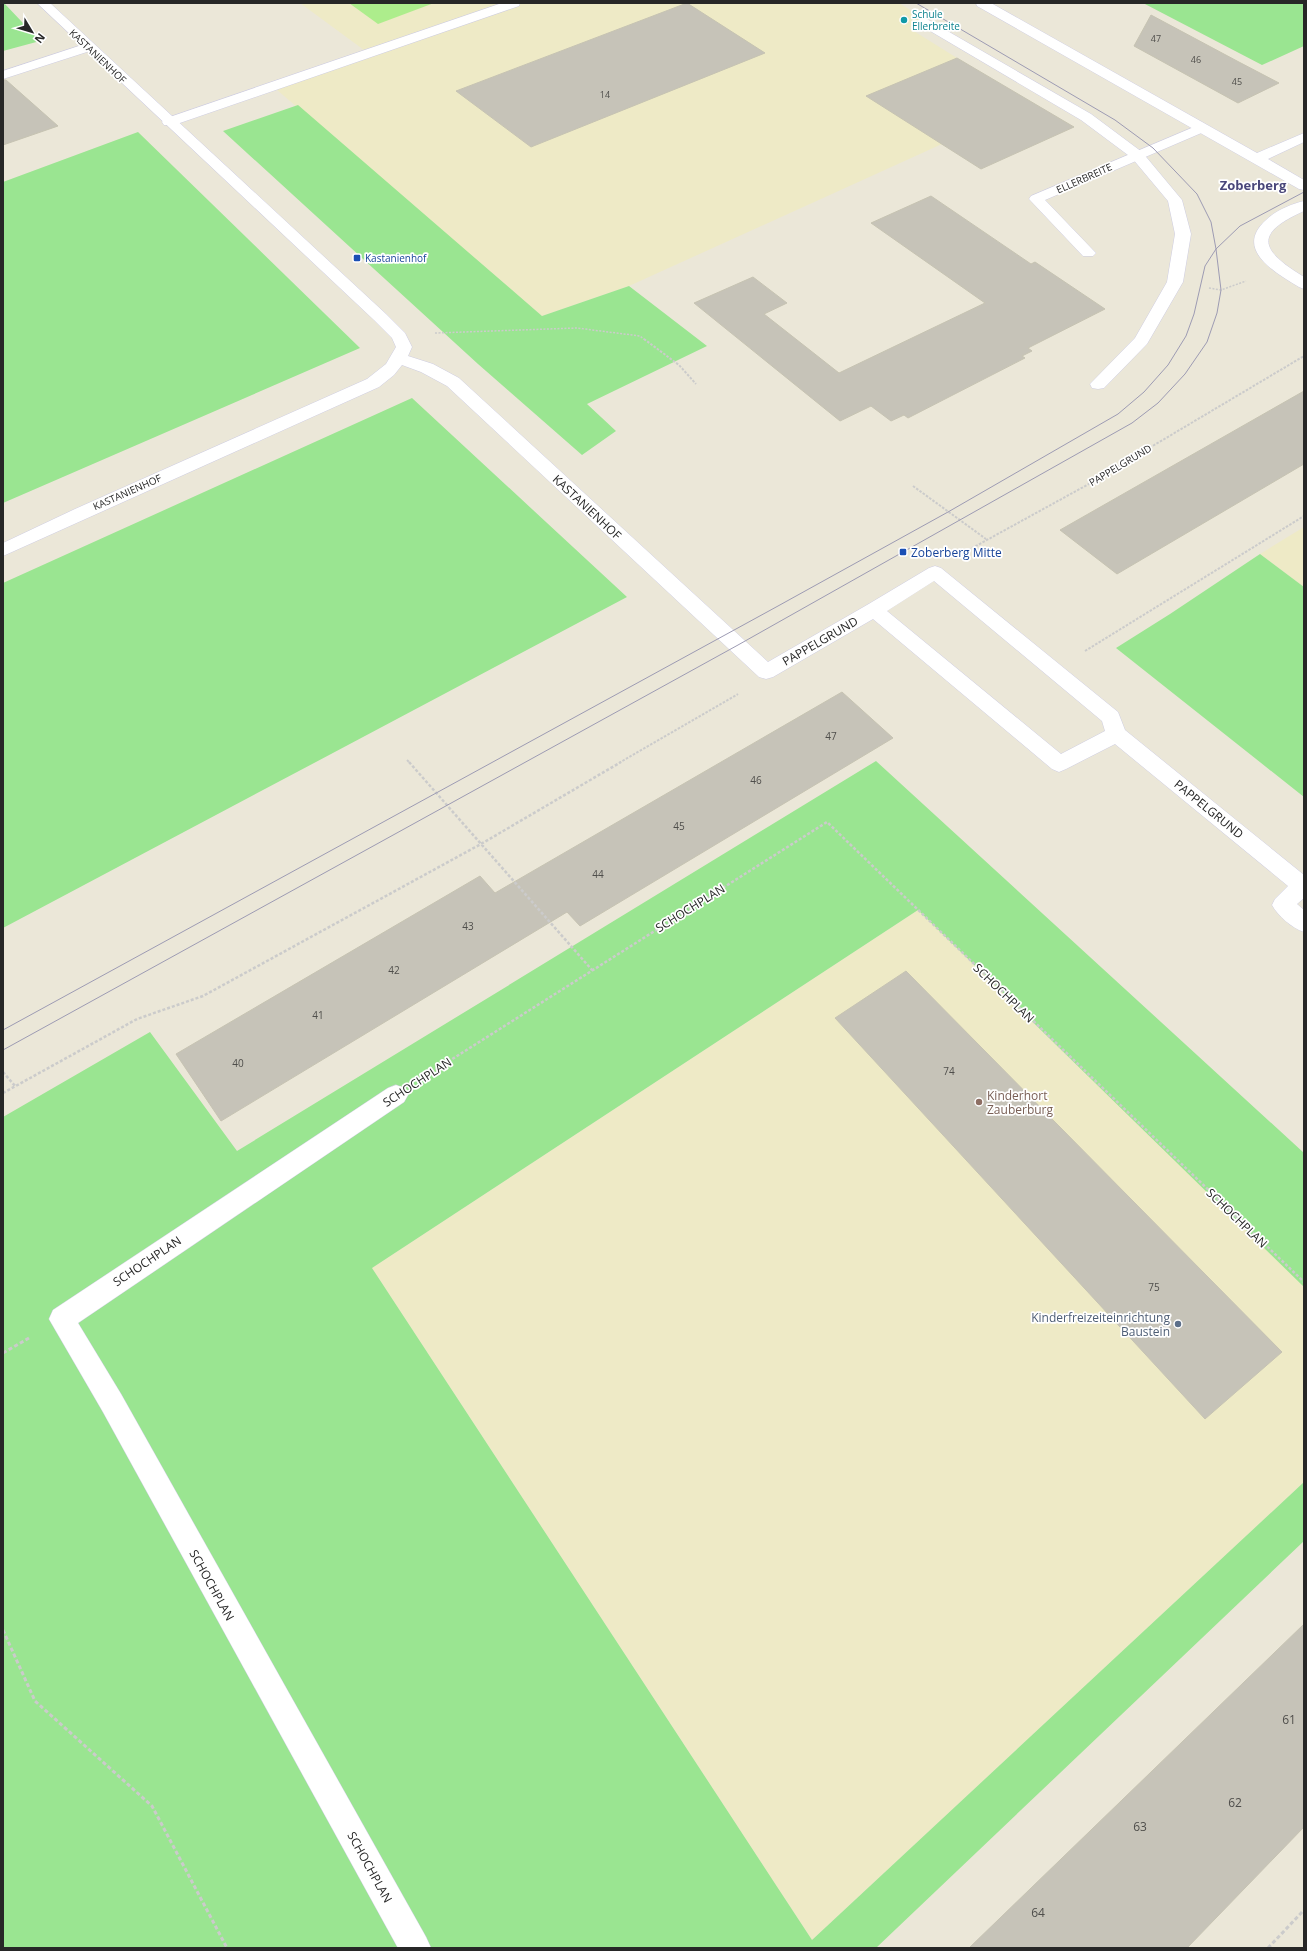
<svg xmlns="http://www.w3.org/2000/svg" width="1307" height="1951" font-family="'Open Sans',sans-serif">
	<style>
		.education { fill: #eeeac6 }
		.green { fill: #9ae591 }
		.pitch { fill: #aded8c }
		.building { fill: #c6c3b8; stroke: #c6c3b2 }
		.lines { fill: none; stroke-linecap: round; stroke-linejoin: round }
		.lane-casing { stroke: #cecde2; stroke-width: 1 }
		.street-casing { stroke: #cecde2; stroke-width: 1 }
		.path-far3 { stroke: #cbcbcb; stroke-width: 1.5; stroke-dasharray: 2 1.5; stroke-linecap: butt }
		.path-far2 { stroke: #cbcbcb; stroke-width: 2; stroke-dasharray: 2.5 1.5; stroke-linecap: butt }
		.path-far1 { stroke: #cbcbcb; stroke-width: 2.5; stroke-dasharray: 3 2; stroke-linecap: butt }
		.path { stroke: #cbcbcb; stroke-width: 3; stroke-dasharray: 4 2.5; stroke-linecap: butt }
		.lane { fill: #fff; fill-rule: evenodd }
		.street { fill: #fff; fill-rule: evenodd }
		.tram { stroke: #9d9bb3; stroke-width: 1 }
		.culture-dot { fill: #0f9aa8; stroke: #fff; stroke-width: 1.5 }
		.transit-dot { fill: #1a4fb4; stroke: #fff; stroke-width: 1.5 }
		.education-dot { fill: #8d6e63; stroke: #fff; stroke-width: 1.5 }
		.service-dot { fill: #5c6f8a; stroke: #fff; stroke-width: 1.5 }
		.labels { text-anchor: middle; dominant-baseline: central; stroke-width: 3.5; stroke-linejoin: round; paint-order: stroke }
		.far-number-label { font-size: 9px; fill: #4f4e4b }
		.far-culture-label { font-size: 10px; fill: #0d838f; stroke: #fff; text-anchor: start }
		.far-street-label { font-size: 10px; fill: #272727; stroke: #fff }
		.far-transit-label { font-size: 10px; fill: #164399; stroke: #fff; text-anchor: start }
		.number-label { font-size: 10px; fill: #4f4e4b }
		.street-label { font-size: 12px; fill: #272727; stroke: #fff }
		.transit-label { font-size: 12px; fill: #164399; stroke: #fff; text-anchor: start }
		.education-label { font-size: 12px; fill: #785e54; stroke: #fff; text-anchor: start }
		.service-label { font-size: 12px; fill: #4e5e75; stroke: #fff; text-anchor: end }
		.near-number-label { font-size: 12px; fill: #4f4e4b }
		.far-district-label { font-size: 13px; font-weight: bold; fill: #494679; stroke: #fff }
	</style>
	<rect width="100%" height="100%" fill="#ebe7d8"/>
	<path class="education" d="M300 3H899L925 19 909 28 957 58 867 96 942 144 629 286 542 316 270 84 364 50Z
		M1304 527V587L1260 554Z
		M918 910 1304 1282V1482L812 1940 372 1268Z"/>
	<path class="green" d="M3 3H4L40 41 3 51Z
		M1143 3H1304V46L1262 65Z
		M298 105 542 316 629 286 707 346 587 404 616 431 582 455 478 364 223 131Z
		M138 132 360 348 3 503V182Z
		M412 398 627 597 3 928V583Z
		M1260 554 1304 587V797L1116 648 1170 614Z
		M876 761 1304 1153V1287L918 910 372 1268 812 1940 1304 1482V1541L876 1948H3V1117L150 1032 237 1151Z"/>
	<path class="pitch" d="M349 3H434L378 24Z"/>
	<path class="building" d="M687 3 765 53 531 147 456 91Z
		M1151 15 1237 61 1279 83 1238 103 1134 46Z
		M957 58 1074 127 981 169 866 96Z
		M3 80H6L58 126 3 145Z
		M931 196 1031 264 1035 262 1105 309 1028 348 1032 351 1022 356 1025 358 908 418 904 415 891 421 871 406 840 421 694 303 753 277 787 303 764 314 839 373 985 303 871 223Z
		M1304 391V464L1117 574 1060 530Z
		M842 692 893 738 580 926 567 912 221 1121 176 1054 480 876 495 893Z
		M906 971 1282 1352 1205 1419 835 1018Z
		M1304 1624V1827L1187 1948H969Z"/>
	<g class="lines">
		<defs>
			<path id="lane" d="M502 3H520L519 6 174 125H164L162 122 164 119Z
				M88 43 93 44 95 47 93 50 3 79V71Z
				M1201 124 1206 125 1208 128 1206 131 1045 200 1093 250 1096 253 1093 256H1083L1029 199 1031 196Z"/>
			<path id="street" d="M37 3H50L386 314 405 333 412 347 408 356 433 364 459 378 768 662 867 605 929 568 935 566 941 568 1118 712 1125 730 1304 875V898L1297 904 1304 910V932C1292 928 1278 916 1272 905L1275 899 1288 886 1115 744 1066 769 1059 772 1052 769 873 619 773 677 766 679 759 677 447 386 421 372 402 365 394 375 379 387 3 556V543L75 509 367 379 386 364 396 347 392 338 374 320ZM934 581 1102 721 1105 731 1061 754 887 611Z
				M976 3H991L1257 153 1304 133V142L1268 159 1304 180V190L1299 189 977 6Z
				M925 18 1091 114 1142 152 1182 200 1191 234 1183 282 1147 344 1104 388 1098 389 1092 388 1090 384 1135 338 1167 282 1175 234 1168 201 1132 158 1081 120 920 25 918 22 920 19Z
				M1304 201V211C1253 234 1260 250 1304 277V289L1299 287C1274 272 1234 249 1266 220 1275 211 1291 204 1304 201Z
				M396 1085 404 1088 408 1095 404 1102 78 1323 121 1394 426 1937 431 1948H398L103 1412 49 1319 53 1310 388 1088Z"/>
		</defs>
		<use href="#lane" class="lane-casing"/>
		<use href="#street" class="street-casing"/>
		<path class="path-far3" d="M1209 288 1221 290 1246 281
			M435 333 577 328 640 336 645 340"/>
		<path class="path-far2" d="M644 339 679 365 696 384
			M913 486 986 539
			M965 552 1087 485 1304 356
			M1085 651 1304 516
			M407 760 410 763
			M619 763 738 694"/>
		<path class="path-far1" d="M409 762 592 970
			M3 1072 15 1086
			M427 1075 827 822 1304 1282
			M3 1093 137 1019 203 996 481 844 621 762"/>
		<path class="path" d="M3 1353 29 1338
			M3 1630 35 1701 152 1806 227 1948
			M1268 1948 1304 1910"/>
		<use href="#lane" class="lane"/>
		<use href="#street" class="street"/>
		<path class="tram" d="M3 1030 778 606 948 512 1118 414 1144 392 1168 365 1186 336 1194 314 1205 266 1216 249 1240 226 1304 192
			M3 1050 738 645 1132 423 1158 403 1185 374 1207 342 1217 313 1221 290 1216 249 1211 222 1197 194 1153 148 1115 120 916 3"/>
	</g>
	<circle class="culture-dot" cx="904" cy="20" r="4"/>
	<g class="transit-dot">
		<rect x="353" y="254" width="8" height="8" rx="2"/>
		<rect x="899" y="548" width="8" height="8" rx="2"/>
	</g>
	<circle class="education-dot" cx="979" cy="1102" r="4"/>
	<circle class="service-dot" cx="1178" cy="1324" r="4"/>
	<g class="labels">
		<g class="far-number-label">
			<text x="1156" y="38">47</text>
			<text x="1196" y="59">46</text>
			<text x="1237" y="81">45</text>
			<text x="605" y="94">14</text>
		</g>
		<g class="far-culture-label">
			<text x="912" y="14">Schule<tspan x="912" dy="12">Ellerbreite</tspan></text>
		</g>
		<g class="far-street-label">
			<text transform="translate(98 56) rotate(43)">KASTANIENHOF</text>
			<text transform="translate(1084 178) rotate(-24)">ELLERBREITE</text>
			<text transform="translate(1120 465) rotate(-31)">PAPPELGRUND</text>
			<text transform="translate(127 492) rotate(-24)">KASTANIENHOF</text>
		</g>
		<g class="far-transit-label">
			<text x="365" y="258">Kastanienhof</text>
		</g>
		<g class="number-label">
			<text x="831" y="736">47</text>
			<text x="756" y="780">46</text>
			<text x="679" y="826">45</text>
			<text x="598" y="874">44</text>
			<text x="468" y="926">43</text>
			<text x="394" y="970">42</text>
			<text x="318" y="1015">41</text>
			<text x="238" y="1063">40</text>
			<text x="949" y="1071">74</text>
			<text x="1154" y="1287">75</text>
		</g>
		<g class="street-label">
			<text transform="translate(587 507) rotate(43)">KASTANIENHOF</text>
			<text transform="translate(820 641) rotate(-30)">PAPPELGRUND</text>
			<text transform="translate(1209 809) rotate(39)">PAPPELGRUND</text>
			<text transform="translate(690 908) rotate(-32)">SCHOCHPLAN</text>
			<text transform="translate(1004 993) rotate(44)">SCHOCHPLAN</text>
			<text transform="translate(417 1082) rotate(-33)">SCHOCHPLAN</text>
			<text transform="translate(1237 1218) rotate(44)">SCHOCHPLAN</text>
			<text transform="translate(147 1261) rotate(-34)">SCHOCHPLAN</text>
			<text transform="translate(212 1585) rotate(61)">SCHOCHPLAN</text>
			<text transform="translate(370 1867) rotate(61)">SCHOCHPLAN</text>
		</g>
		<g class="transit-label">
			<text x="911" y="552">Zoberberg Mitte</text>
		</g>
		<g class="education-label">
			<text x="987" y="1095">Kinderhort<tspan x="987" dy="14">Zauberburg</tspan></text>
		</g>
		<g class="service-label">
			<text x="1170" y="1317">Kinderfreizeiteinrichtung<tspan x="1170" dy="14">Baustein</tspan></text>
		</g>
		<g class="near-number-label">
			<text x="1289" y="1719">61</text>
			<text x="1235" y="1802">62</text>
			<text x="1140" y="1826">63</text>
			<text x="1038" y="1912">64</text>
		</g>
		<g class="far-district-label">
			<text x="1253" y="185">Zoberberg</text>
		</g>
	</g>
	<rect width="1307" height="1951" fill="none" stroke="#272727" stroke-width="8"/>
	<g transform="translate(32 32) rotate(128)" stroke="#ffffff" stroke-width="3" paint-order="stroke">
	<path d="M0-3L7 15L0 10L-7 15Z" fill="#272727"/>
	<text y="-6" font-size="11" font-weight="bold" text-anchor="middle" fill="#272727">N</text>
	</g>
</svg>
